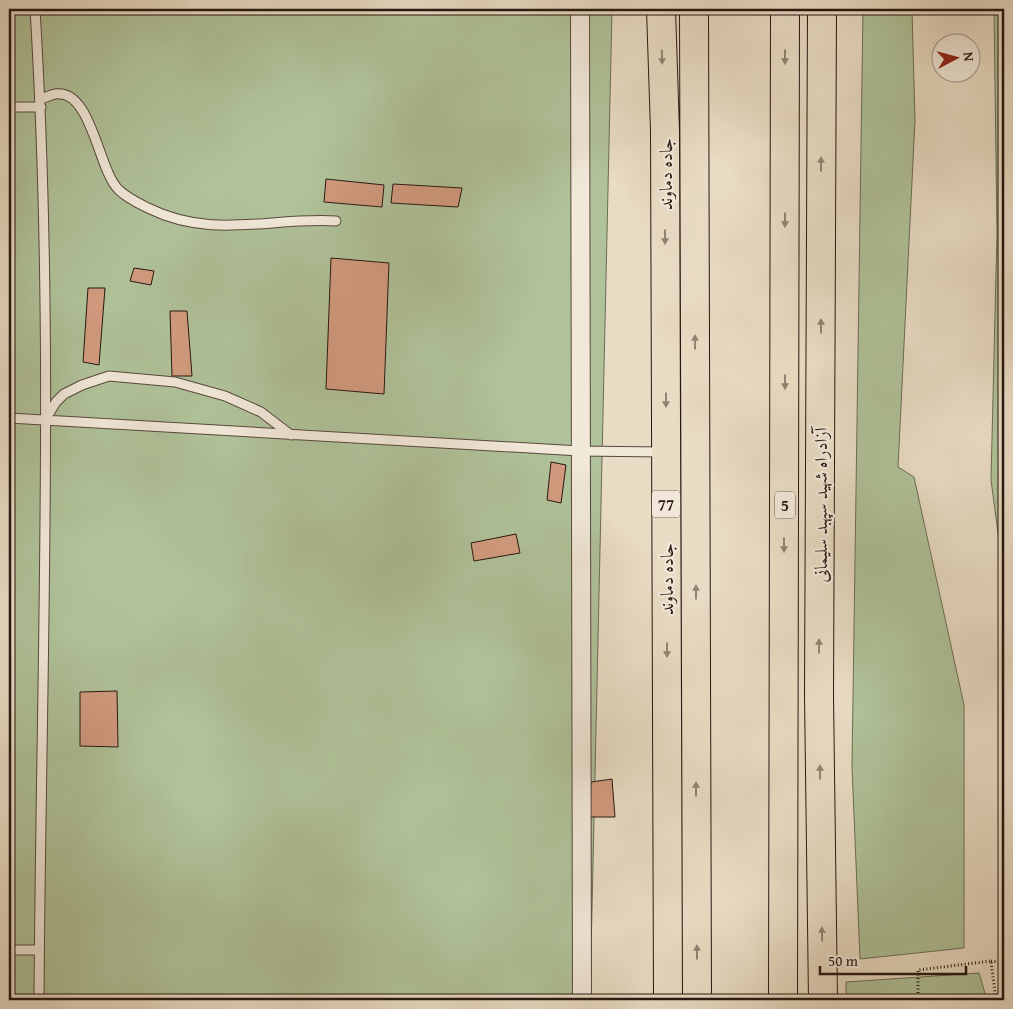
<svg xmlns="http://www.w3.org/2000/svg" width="1013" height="1009" font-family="'Gentium Book Plus',Amiri,serif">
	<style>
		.green { fill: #b0c299; stroke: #6b6c55 }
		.building { fill: #d29b7f; stroke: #261711 }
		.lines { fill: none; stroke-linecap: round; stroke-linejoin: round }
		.lane-casing { stroke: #57483e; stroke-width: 11 }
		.street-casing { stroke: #57483e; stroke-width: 20 }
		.highway-casing { stroke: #261711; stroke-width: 30 }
		.path { stroke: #261711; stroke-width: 3; stroke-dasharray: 1 2.5; stroke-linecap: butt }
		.lane { stroke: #f1e8d9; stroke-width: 9 }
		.street { stroke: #f1e8d9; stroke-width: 18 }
		.highway { stroke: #e9dcc4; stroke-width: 28 }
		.oneway { fill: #918373 }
		.labels { text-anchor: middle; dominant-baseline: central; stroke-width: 4.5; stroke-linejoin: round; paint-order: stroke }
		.shield { fill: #f1e8d9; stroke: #63564d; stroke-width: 1 }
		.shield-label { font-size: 16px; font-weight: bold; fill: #261711 }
		.street-label { font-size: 18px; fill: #261711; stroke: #f1e8d9 }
	</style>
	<rect width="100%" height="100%" fill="#e9dcc4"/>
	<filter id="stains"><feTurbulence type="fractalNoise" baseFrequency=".004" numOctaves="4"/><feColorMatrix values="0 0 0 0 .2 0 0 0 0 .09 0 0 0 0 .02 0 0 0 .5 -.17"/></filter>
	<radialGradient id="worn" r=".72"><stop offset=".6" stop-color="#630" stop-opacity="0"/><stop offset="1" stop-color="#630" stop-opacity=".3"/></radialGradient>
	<path class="green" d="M9 9H612L590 1000H9Z
		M863 9H912L915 120 898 467 914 477 964 705V948L860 959 852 767Z
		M994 9H1004V578L991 480 997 233Z
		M979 973 987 1000H846V982Z"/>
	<path class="building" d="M326 179 384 185 382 207 324 202Z
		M393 184 462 188 458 207 391 203Z
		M331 258 389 263 384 394 326 389Z
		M134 268 154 271 151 285 130 281Z
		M88 288H105L99 365 83 362Z
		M170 311H187L192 376H172Z
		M551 462 566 465 561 503 547 500Z
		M516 534 520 553 474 561 471 543Z
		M117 691 118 747 80 746V692Z
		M612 779 615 817H590L591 782Z"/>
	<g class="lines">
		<defs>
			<path id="lane" d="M35 9C55 339 41 670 39 1000
				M40 99C45 98 50 95 55 94 92 88 98 171 119 190 127 198 138 203 148 208 213 240 270 217 336 221
				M9 107H41
				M9 418 580 451 662 452
				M45 420 56 402 64 394 82 385 109 376 175 382 225 396 261 412 291 435
				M9 950H39"/>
			<path id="street" d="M580 9 582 1000"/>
			<path id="highway" d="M661 9 665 131 668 1000
				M694 9 697 1000
				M822 9 819 695 823 1000
				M783 1000 785 9"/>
		</defs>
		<use href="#lane" class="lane-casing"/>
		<use href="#street" class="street-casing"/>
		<use href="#highway" class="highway-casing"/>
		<path class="path" d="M1004 298 1000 440 1004 525
			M991 961 1004 963
			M918 1000V970L991 961 996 1000"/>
		<use href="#lane" class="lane"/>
		<use href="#street" class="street"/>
		<use href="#highway" class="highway"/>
	</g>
	<defs><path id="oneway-solid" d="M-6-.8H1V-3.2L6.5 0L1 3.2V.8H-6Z" transform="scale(1.25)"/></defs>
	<g class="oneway">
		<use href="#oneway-solid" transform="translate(662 57) rotate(88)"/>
		<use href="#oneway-solid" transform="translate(785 57) rotate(90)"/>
		<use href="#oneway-solid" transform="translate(821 164) rotate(-90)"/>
		<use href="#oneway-solid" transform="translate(785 220) rotate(90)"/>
		<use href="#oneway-solid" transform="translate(665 237) rotate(90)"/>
		<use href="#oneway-solid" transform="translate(821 326) rotate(-90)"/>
		<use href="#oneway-solid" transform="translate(695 342) rotate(-90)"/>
		<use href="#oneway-solid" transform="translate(785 382) rotate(90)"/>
		<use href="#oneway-solid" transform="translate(666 400) rotate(90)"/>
		<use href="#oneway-solid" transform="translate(784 545) rotate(90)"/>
		<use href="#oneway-solid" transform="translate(696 592) rotate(-90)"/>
		<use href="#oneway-solid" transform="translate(819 646) rotate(-90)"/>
		<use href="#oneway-solid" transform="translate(667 650) rotate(90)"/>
		<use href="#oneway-solid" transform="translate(820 772) rotate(-91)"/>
		<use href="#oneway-solid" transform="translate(696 789) rotate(-90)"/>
		<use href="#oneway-solid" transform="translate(822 934) rotate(-91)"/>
		<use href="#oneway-solid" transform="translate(697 952) rotate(-90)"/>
	</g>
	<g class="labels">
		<g class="shield">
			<rect x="652" y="490.5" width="28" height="27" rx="4"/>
			<rect x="775" y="491.5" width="20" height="27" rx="4"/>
		</g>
		<g class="shield-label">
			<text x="666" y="504">77</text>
			<text x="785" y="505">5</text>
		</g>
		<g class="street-label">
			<text transform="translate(665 174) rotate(-90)">جاده دماوند</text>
			<text transform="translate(820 505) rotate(-90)">آزادراه شهید سپهبد سلیمانی</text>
			<text transform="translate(666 579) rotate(-90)">جاده دماوند</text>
		</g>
	</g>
	<rect width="1013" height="1009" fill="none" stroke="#e9dcc4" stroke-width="30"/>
	<rect x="10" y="10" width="993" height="989" fill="none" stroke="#261711" stroke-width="2.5"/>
	<rect x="15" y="15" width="983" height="979" fill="none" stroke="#261711"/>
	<g transform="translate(956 58) rotate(84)"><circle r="24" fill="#f1e8d9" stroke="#a09489"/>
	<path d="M0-4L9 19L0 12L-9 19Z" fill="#8f2418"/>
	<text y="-8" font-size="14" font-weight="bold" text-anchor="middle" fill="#261711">N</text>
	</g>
	<path d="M820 966v8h146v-8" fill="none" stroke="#261711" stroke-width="2.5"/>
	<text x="828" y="966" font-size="15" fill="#261711" stroke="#f1e8d9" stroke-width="4" paint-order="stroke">50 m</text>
	<rect width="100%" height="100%" filter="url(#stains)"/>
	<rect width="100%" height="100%" fill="url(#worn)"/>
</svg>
